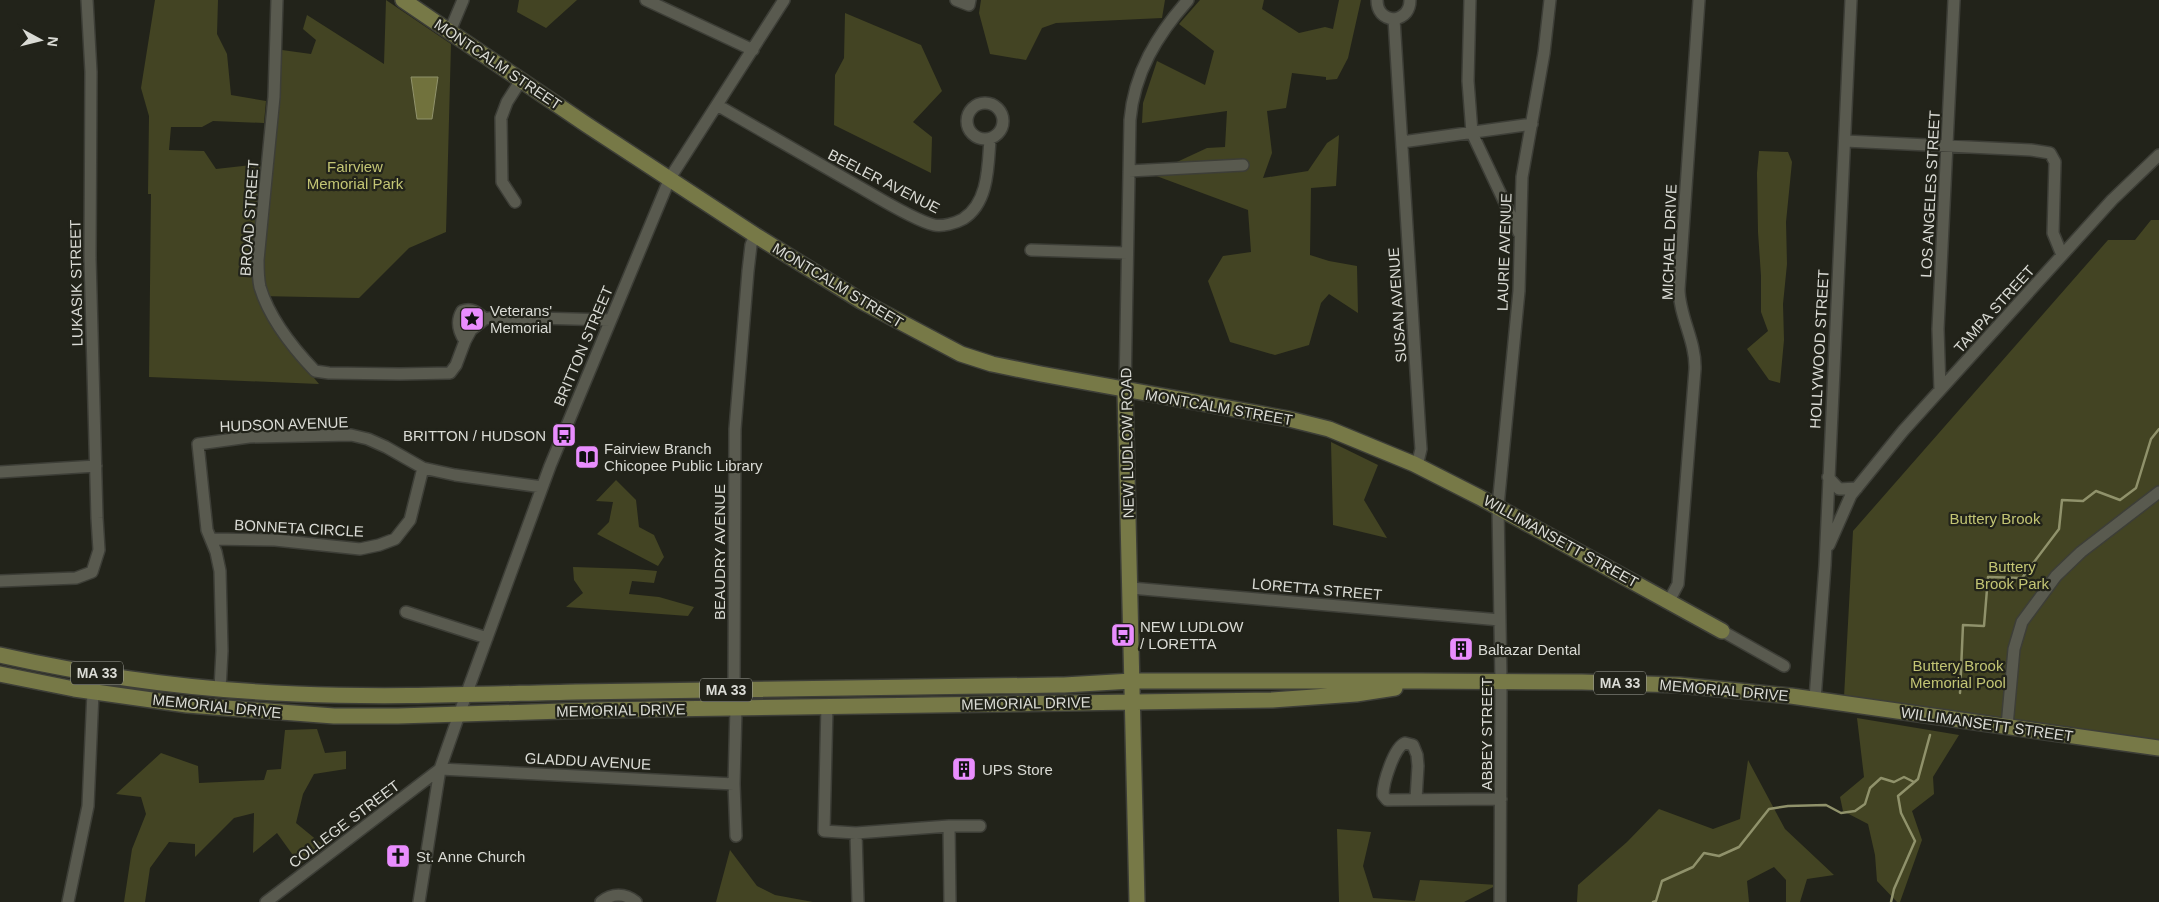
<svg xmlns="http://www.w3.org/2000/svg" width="2159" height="902" font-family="Helvetica,sans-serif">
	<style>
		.green { fill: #434423 }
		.water { fill: #71723d; stroke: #90926b }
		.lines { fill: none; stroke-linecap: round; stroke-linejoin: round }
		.stream { stroke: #90926b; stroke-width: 2.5 }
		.minor-casing { stroke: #3d3e37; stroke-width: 14 }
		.major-casing { stroke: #3d3e37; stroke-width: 18 }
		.minor { stroke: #595a4f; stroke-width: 11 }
		.major { stroke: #777947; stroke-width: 15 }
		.labels { text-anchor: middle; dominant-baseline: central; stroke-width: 4.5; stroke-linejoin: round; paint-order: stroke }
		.shield { fill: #22231a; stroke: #a3a49d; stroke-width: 1 }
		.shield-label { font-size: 14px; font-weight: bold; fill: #dadbd5 }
		.street-label { font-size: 15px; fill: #dadbd5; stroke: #22231a }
		.park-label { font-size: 15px; fill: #c3c574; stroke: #22231a }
		.poi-label { font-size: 15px; fill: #dadbd5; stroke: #22231a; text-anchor: start }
	</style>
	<rect width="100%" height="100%" fill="#22231a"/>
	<path class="green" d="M155 0H218L217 34 227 54 231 95 266 101 264 123 213 121 202 127H171L169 150 204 151 216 169 261 164 259 190 274 54 282 56V50L311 54 316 40 303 29 307 15 384 64 386 0 451 44 446 232 409 248 359 298 259 296 282 339 319 384 149 377 151 194H148L149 116 141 88Z
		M519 0H577L546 28 517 12Z
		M981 0H1165L1162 18 1056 23 1042 28 1026 60 990 54 979 13Z
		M1200 0H1264L1262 9 1299 33 1325 27 1333 29 1339 0H1361L1348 58 1337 79 1326 80V77L1292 73 1286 108 1267 111 1272 153 1263 178 1308 171 1327 143 1339 135 1336 186 1311 188 1310 255 1329 261 1357 266 1358 313 1329 294 1321 303 1309 345 1275 355 1230 342 1208 281 1223 256 1251 252 1248 210 1151 174 1207 148 1225 147 1227 111 1142 123 1143 103 1157 61 1205 85 1214 51 1179 24Z
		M845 13 921 45 942 91 913 122 932 137 931 173 834 125 835 75 844 58Z
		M1759 151 1788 152 1792 162 1786 222 1787 264 1783 304 1784 340 1780 383 1769 380 1747 349 1768 331 1761 312V276L1758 232 1757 173Z
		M2151 220H2159V747L1844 697 1853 531 2108 240H2135Z
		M1331 442 1378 465 1364 500 1387 538 1333 525Z
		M616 480 636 500 639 527 654 535 664 557 658 566 597 534 609 522 613 502 596 501Z
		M573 567 635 569 657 571 654 583 632 581 629 594 659 597 694 607 688 616 566 607 583 593 574 580Z
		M1857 718 1959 735 1933 777 1934 794 1912 811 1922 840 1900 902H1897L1877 881 1875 855 1868 824 1843 811 1840 797 1864 777Z
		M317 729 325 753 346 751V769L314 774 303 794 296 823 324 846 300 865 277 833 253 853 254 813 234 818 195 857V844L169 842 150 868 145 902H124L132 849 146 814 141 797 116 794 161 753 198 766 199 783 264 780 267 770 281 769 285 730Z
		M1748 760 1785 829 1834 875 1807 879 1800 902H1786V880L1774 867 1747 881 1749 902H1577L1578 885 1627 842 1659 809 1713 829 1740 819Z
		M1337 829 1371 832 1363 866 1373 898 1415 901 1420 880 1497 885 1464 902H1339Z
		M730 850 757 886 775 895 813 902H716Z"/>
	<path class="water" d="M411 77H438L432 119H417Z"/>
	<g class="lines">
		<path class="stream" d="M1960 693 1963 625 1984 626 1988 577 2022 578 2059 529 2062 500 2083 501 2096 491 2120 500 2136 488 2151 439 2159 429
			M1653 902 1656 901 1662 881 1693 867 1704 853 1719 856 1739 847 1769 809 1788 806 1826 805 1841 813 1855 811 1865 804 1870 788 1881 778 1894 782 1904 777 1914 782
			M1891 902 1894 889 1915 841 1901 813 1898 796 1918 779 1930 735"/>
		<defs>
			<path id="minor" d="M277 0 274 97 258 260C258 268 258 278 260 287 269 317 293 348 315 371L329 373 400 374 450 373 456 365 465 341
				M646 0 753 50
				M956 0 969 5 970 0
				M1377 0C1377 11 1383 18 1394 19 1405 17 1410 10 1410 0
				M1470 0 1468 81 1472 133 1519 233
				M1394 19 1420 435 1421 449 1417 466
				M450 31 463 0
				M967 121a18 18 0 1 1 36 0a18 18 0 1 1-36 0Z
				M717 105C765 133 814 161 863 189 880 199 916 221 934 225 942 227 956 223 963 219 989 203 988 165 990 139
				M1845 141 2031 150 2050 153 2055 162 2053 233 2062 255
				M1402 142 1532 124
				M1129 171 1243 165
				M515 202 502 182 501 118 507 102 521 80
				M1031 250 1127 253
				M485 319 471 330 465 341C459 332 456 321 462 311 472 307 478 313 485 319L495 317 610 320
				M1125 390 1130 120C1134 73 1157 35 1188 0
				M1940 390 1938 329 1954 0
				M0 472 96 466
				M1828 477 1839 489 1857 488
				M212 539 275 540 360 549 379 545 395 539 410 520 423 468
				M1829 545 1851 495 1903 431 2112 200 2159 155
				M0 581 76 578 92 572 99 550 97 518 90 258 91 72 87 0
				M1131 588 1500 620
				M1669 601 1678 584 1695 369C1696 341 1679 316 1679 289L1699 0
				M406 612 487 638
				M1722 631 1784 666
				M220 689 222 651 220 571 216 552 207 530 198 444 249 437 351 435 368 439 386 447 423 468 455 475 542 487
				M734 690 735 429 748 271 751 245 755 235
				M1815 699 1825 565 1851 0
				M827 706 824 831 856 833 949 826 950 902
				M2007 726 2014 649 2022 622 2056 576 2081 552 2159 492
				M1416 799 1418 766 1417 755 1413 745 1405 743C1394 747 1383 783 1383 795L1387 800 1501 799
				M949 826H980
				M856 833 858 902
				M736 836 734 784 736 708
				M68 902 88 806 93 692
				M266 902 440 769 734 784
				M419 902 440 769 466 695 550 466 670 178 784 0
				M601 902C612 893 625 893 636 902
				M1500 902 1501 682 1498 506 1519 291 1522 177 1544 53 1550 0"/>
			<path id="major" d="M403 0 587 125 755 235 861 301 961 354 992 364 1041 374 1289 419 1329 429 1414 464 1479 497 1722 631
				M1125 390 1137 902
				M0 655C98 677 197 690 297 694 390 698 483 694 576 692 738 689 901 686 1064 685L1132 681H1419L1582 682 1679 685 1791 696 2159 748
				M0 674 74 689 187 705 334 716H398L596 710 1272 700 1356 694 1395 688"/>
		</defs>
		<use href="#minor" class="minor-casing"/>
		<use href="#major" class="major-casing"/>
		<use href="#minor" class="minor"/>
		<use href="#major" class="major"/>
	</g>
	<defs>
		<symbol id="sight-square" viewBox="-11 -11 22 22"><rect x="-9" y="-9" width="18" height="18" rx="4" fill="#e98dfe" stroke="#22231a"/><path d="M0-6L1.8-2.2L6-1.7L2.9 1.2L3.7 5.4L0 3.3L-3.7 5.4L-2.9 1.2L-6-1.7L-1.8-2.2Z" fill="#111"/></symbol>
		<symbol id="bus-square" viewBox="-11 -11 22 22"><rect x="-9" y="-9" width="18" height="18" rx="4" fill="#e98dfe" stroke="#22231a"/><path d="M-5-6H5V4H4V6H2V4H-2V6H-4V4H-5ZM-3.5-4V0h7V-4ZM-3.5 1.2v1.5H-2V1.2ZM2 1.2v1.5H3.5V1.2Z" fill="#111"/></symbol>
		<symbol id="library-square" viewBox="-11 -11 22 22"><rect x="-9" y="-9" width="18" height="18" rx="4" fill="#e98dfe" stroke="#22231a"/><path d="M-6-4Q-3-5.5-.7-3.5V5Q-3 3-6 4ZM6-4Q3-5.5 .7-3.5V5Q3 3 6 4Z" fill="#111"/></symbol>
		<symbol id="building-square" viewBox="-11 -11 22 22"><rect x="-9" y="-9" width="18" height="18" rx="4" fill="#e98dfe" stroke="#22231a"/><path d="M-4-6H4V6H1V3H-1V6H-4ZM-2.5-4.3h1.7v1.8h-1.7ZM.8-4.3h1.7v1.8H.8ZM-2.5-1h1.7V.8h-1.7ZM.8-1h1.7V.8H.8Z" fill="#111"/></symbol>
		<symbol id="church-square" viewBox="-11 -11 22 22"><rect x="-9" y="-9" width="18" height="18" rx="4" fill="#e98dfe" stroke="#22231a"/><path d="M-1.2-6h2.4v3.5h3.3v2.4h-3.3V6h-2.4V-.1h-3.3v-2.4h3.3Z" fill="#111"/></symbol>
	</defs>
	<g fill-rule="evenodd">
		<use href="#sight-square" x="458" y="305" width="28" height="28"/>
		<use href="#bus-square" x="550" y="421" width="28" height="28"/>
		<use href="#library-square" x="573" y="443" width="28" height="28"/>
		<use href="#bus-square" x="1109" y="621" width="28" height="28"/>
		<use href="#building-square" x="1447" y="635" width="28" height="28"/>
		<use href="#building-square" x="950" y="755" width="28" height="28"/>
		<use href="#church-square" x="384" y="842" width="28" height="28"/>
	</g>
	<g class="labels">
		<g class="shield">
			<rect x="71" y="661.5" width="52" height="23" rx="4"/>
			<rect x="1594" y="671.5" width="52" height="23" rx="4"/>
			<rect x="700" y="678.5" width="52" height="23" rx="4"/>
		</g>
		<g class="shield-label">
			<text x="97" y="673">MA 33</text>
			<text x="1620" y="683">MA 33</text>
			<text x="726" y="690">MA 33</text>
		</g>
		<g class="street-label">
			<text transform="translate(498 64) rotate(34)">MONTCALM STREET</text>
			<text transform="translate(884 181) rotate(27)">BEELER AVENUE</text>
			<text transform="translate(1930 194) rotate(-87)">LOS ANGELES STREET</text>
			<text transform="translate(249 218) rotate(-86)">BROAD STREET</text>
			<text transform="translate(1669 242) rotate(-88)">MICHAEL DRIVE</text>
			<text transform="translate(1504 252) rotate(-88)">LAURIE AVENUE</text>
			<text transform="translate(76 283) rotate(-91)">LUKASIK STREET</text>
			<text transform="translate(838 285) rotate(31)">MONTCALM STREET</text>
			<text transform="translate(1397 305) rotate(-94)">SUSAN AVENUE</text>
			<text transform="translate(1994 309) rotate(-48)">TAMPA STREET</text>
			<text transform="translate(583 346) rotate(-67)">BRITTON STREET</text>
			<text transform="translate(1819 349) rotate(-87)">HOLLYWOOD STREET</text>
			<text transform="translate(1219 407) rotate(10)">MONTCALM STREET</text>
			<text transform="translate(284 424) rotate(-2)">HUDSON AVENUE</text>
			<text transform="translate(1127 443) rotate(-91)">NEW LUDLOW ROAD</text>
			<text transform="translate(299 528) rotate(3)">BONNETA CIRCLE</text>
			<text transform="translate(1561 541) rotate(29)">WILLIMANSETT STREET</text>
			<text transform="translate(719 552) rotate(-90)">BEAUDRY AVENUE</text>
			<text transform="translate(1317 589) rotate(5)">LORETTA STREET</text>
			<text transform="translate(1724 690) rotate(5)">MEMORIAL DRIVE</text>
			<text transform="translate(1026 703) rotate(-1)">MEMORIAL DRIVE</text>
			<text transform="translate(217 706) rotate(6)">MEMORIAL DRIVE</text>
			<text transform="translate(621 710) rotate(-1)">MEMORIAL DRIVE</text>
			<text transform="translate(1987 724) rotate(8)">WILLIMANSETT STREET</text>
			<text transform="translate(1486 734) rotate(-90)">ABBEY STREET</text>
			<text transform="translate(588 761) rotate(3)">GLADDU AVENUE</text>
			<text transform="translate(344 824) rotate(-37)">COLLEGE STREET</text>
		</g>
		<g class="park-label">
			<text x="355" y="166">Fairview<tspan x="355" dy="17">Memorial Park</tspan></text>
			<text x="1995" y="518">Buttery Brook</text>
			<text x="2012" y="566">Buttery<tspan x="2012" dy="17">Brook Park</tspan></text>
			<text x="1958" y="665">Buttery Brook<tspan x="1958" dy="17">Memorial Pool</tspan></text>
		</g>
		<g class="poi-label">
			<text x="490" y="310">Veterans'<tspan x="490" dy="17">Memorial</tspan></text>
			<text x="546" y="435" text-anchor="end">BRITTON / HUDSON</text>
			<text x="604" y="448">Fairview Branch<tspan x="604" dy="17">Chicopee Public Library</tspan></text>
			<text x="1140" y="626">NEW LUDLOW<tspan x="1140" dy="17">/ LORETTA</tspan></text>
			<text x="1478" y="649">Baltazar Dental</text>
			<text x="982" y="769">UPS Store</text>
			<text x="416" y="856">St. Anne Church</text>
		</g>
	</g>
	<g transform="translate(40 40) rotate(97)" stroke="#22231a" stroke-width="4" paint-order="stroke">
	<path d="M0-4L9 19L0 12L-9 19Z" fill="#dadbd5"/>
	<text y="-8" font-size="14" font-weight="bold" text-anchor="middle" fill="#dadbd5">N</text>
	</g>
</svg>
